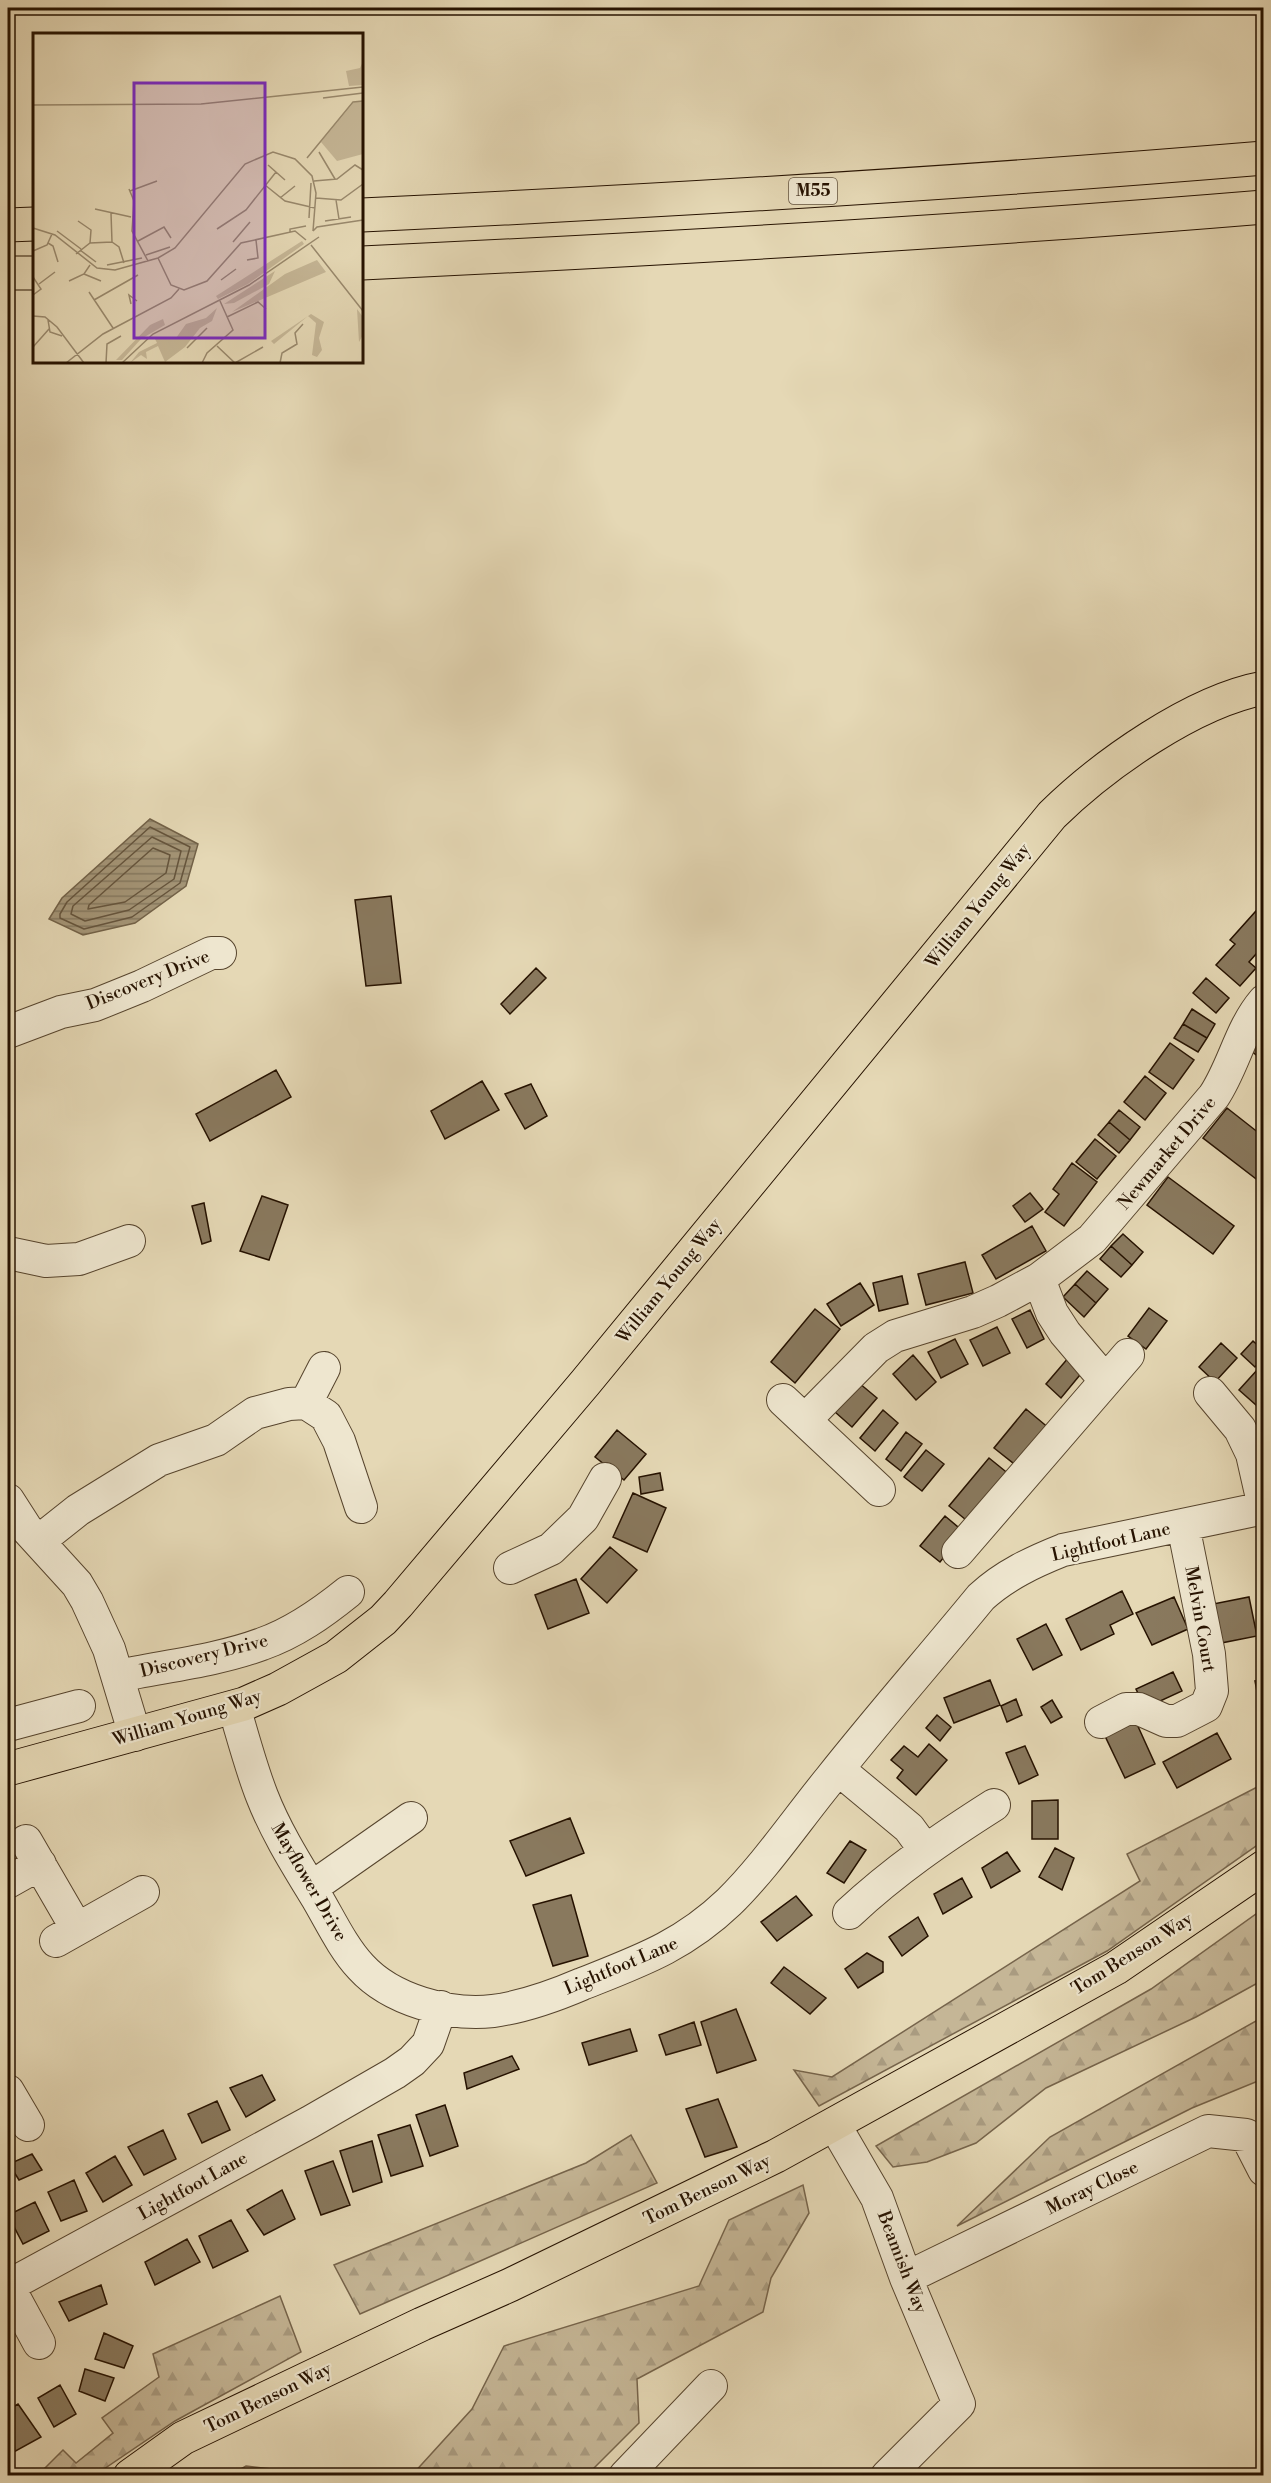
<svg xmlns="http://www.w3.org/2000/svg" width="1271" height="2483" font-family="'Libre Bodoni',serif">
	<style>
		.forest { fill: url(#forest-firs); stroke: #76644b; stroke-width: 1.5 }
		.water { fill: url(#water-rules); stroke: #726147; stroke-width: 1.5 }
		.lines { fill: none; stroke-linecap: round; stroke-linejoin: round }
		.shore { stroke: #65543c; stroke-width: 1.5 }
		.building { fill: #89795e; stroke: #261200; stroke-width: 1.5 }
		.minor-casing { stroke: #56442d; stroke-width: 34 }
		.major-casing { stroke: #261200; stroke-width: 35 }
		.highway-casing { stroke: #261200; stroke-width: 35 }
		.minor { stroke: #eee6cf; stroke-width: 32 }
		.major { stroke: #e5d8b5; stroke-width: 33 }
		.highway { stroke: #e5d8b5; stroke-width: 33 }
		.labels { text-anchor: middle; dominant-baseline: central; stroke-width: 4.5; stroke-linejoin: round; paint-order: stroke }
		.shield { fill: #eee6cf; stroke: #62523e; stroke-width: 1.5 }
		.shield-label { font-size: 16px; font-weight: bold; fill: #261200 }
		.street-label { font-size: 18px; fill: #261200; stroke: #eee6cf }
		.inset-road { fill: none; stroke: #99896d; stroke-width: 1.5 }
		.view { fill: #7b2cbf; fill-opacity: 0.15; stroke: #7b2cbf; stroke-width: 3 }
		.inset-edge { fill: none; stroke: #261200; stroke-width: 3 }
	</style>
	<defs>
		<pattern id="forest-firs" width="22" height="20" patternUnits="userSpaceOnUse" patternTransform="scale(1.5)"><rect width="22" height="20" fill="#c5b696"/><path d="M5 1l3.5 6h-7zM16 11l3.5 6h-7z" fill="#a99b80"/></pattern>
		<pattern id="water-rules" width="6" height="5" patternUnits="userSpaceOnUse" patternTransform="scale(1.5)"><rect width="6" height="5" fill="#a49577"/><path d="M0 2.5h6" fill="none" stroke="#85785f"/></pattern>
	</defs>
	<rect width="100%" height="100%" fill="#e5d8b5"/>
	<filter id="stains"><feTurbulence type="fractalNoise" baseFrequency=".00333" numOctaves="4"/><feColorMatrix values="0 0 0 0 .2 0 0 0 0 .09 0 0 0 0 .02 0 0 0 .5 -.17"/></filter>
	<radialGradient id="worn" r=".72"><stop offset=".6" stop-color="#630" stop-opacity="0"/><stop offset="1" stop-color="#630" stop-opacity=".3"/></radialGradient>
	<path class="forest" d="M1263 1784V1841L1107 1951 819 2106 794 2070 832 2077 1140 1881 1127 1854Z
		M1263 1909V1980L1196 2017 1046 2088 976 2143 927 2162 893 2167 876 2146 1151 1989Z
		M1263 2017V2079L1192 2108 957 2226 1050 2137Z
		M631 2135 657 2183 360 2314 334 2265 586 2163Z
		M803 2185 809 2213 771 2278 763 2312 637 2379 639 2423 587 2475H412L472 2409 504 2346 699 2286 729 2220Z
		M280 2296 301 2352 175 2421 95 2475H38L63 2450 76 2463 113 2433 102 2418 159 2377 153 2354Z
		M246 2466 325 2475H230Z"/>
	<path class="water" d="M150 819 198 844 186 886 135 923 83 935 49 919 62 898Z"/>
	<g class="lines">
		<path class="shore" d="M150 827 190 847 180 883 132 917 84 929 60 918V914L67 902Z
			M152 837 181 851 174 879 129 910 85 921 71 914 73 906Z
			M153 848 170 855 166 873 125 902 88 909 89 905Z"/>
	</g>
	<path class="building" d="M391 896 401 983 366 986 355 900Z
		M1264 902V945L1249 962 1256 968 1240 986 1216 965 1235 944 1230 940Z
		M536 968 546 978 510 1014 501 1004Z
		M1206 978 1229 998 1216 1013 1193 993Z
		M1192 1009 1215 1024 1207 1038 1183 1024Z
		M1183 1024 1207 1038 1198 1052 1174 1038Z
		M1264 1036V1061L1251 1051Z
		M1170 1043 1194 1060 1173 1089 1149 1072Z
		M276 1070 291 1097 210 1141 196 1114Z
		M1145 1076 1166 1093 1145 1120 1124 1102Z
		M482 1081 499 1110 445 1139 431 1111Z
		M531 1084 547 1116 525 1129 505 1094Z
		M1227 1108 1264 1137V1185L1203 1138Z
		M1119 1110 1140 1127 1130 1140 1109 1122Z
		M1109 1122 1130 1140 1119 1153 1098 1135Z
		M1095 1139 1116 1156 1097 1179 1076 1162Z
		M1072 1163 1097 1182 1064 1226 1045 1212 1059 1194 1053 1189Z
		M1168 1177 1234 1226 1213 1254 1147 1205Z
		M1030 1193 1043 1209 1025 1222 1013 1206Z
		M262 1196 288 1205 269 1260 240 1251Z
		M204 1203 211 1241 202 1244 192 1206Z
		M1032 1226 1046 1251 996 1279 982 1255Z
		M1123 1234 1143 1252 1132 1265 1111 1246Z
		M1111 1246 1132 1265 1121 1277 1100 1259Z
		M965 1262 973 1293 926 1305 918 1274Z
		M1087 1271 1108 1289 1096 1303 1075 1284Z
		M902 1276 908 1304 879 1311 873 1283Z
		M860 1283 874 1305 841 1326 827 1304Z
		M1075 1284 1096 1303 1084 1317 1063 1297Z
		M1149 1308 1167 1321 1146 1349 1128 1336Z
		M815 1309 840 1329 795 1383 771 1362Z
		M1030 1310 1044 1339 1027 1348 1012 1319Z
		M997 1327 1010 1353 983 1366 970 1340Z
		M955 1339 968 1364 941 1378 928 1352Z
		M1253 1341 1264 1351V1357L1255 1367 1241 1354Z
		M1221 1343 1237 1358 1215 1382 1199 1367Z
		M913 1355 936 1382 916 1400 893 1374Z
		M1069 1357 1084 1370 1061 1398 1046 1384Z
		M1258 1369 1264 1374V1412L1239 1390Z
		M859 1383 877 1398 852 1427 835 1412Z
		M1026 1409 1050 1429 1018 1467 994 1448Z
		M883 1410 898 1423 875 1451 860 1438Z
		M617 1430 646 1454 624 1480 595 1457Z
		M906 1432 922 1444 901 1471 886 1459Z
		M926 1450 944 1464 922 1491 904 1477Z
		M989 1458 1010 1475 971 1524 949 1506Z
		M660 1473 663 1490 641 1494 639 1477Z
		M633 1493 666 1508 647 1552 613 1537Z
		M945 1516 964 1532 940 1562 920 1546Z
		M610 1547 637 1570 607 1603 581 1579Z
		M576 1579 589 1613 548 1629 535 1595Z
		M1122 1591 1133 1614 1110 1625 1114 1634 1081 1650 1066 1619Z
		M1174 1597 1188 1629 1152 1645 1136 1613Z
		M1249 1597 1257 1636 1216 1644 1208 1605Z
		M1046 1624 1062 1655 1033 1670 1017 1639Z
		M1173 1672 1182 1691 1145 1708 1136 1689Z
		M990 1680 1000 1705 954 1723 944 1698Z
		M1264 1680V1708H1260L1255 1681Z
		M1016 1699 1022 1715 1007 1722 1001 1706Z
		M1052 1700 1062 1717 1051 1723 1041 1707Z
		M937 1715 951 1727 940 1741 926 1728Z
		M1136 1722 1155 1764 1125 1778 1105 1736Z
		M1217 1733 1231 1759 1177 1788 1163 1762Z
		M929 1744 947 1760 916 1795 897 1778 903 1770 891 1760 904 1746 918 1757Z
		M1025 1746 1038 1775 1019 1784 1006 1753Z
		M1058 1800V1839H1032V1801Z
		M570 1818 584 1853 526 1876 510 1841Z
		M850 1841 866 1850 844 1883 827 1873Z
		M1055 1848 1074 1858 1062 1890 1039 1877Z
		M1007 1852 1020 1871 991 1888 982 1868Z
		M962 1878 972 1897 943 1914 934 1894Z
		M571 1895 588 1956 553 1966 533 1905Z
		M796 1896 812 1915 777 1941 761 1922Z
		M918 1917 928 1936 902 1956 889 1937Z
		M867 1953 883 1962V1972L858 1988 845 1969Z
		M784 1967 826 1998 810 2014 771 1983Z
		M736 2009 756 2060 717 2073 701 2022Z
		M694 2022 701 2045 666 2055 659 2035Z
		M630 2029 637 2051 589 2065 582 2043Z
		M512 2056 519 2069 467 2089 464 2073Z
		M262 2075 275 2100 246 2117 230 2088Z
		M718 2099 737 2147 705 2157 686 2109Z
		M217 2101 230 2130 202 2143 188 2114Z
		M445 2105 458 2146 430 2156 416 2115Z
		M410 2125 423 2166 391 2176 378 2135Z
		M163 2130 176 2159 144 2175 128 2147Z
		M372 2141 382 2182 353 2192 340 2151Z
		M32 2154 42 2170 19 2180 9 2164Z
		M115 2156 132 2185 103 2202 86 2173Z
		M333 2161 350 2205 321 2215 305 2171Z
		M74 2180 87 2211 61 2221 48 2192Z
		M282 2190 295 2219 264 2235 247 2210Z
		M35 2202 49 2231 23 2244 8 2215Z
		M231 2220 248 2251 213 2268 199 2236Z
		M187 2239 200 2262 155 2285 145 2262Z
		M101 2285 107 2304 69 2321 59 2302Z
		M104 2333 133 2346 124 2368 95 2359Z
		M85 2369 114 2378 105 2401 79 2391Z
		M60 2385 76 2414 54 2427 38 2398Z
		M18 2404 41 2437 12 2453 8 2444V2410Z"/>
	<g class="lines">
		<defs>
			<path id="minor" d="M8 1032 61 1012 95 1005 142 986 211 953H220
				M8 1253 46 1261 79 1259 129 1241
				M1039 1279 1052 1313 1065 1333 1105 1380
				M1210 1393 1240 1429 1252 1454 1264 1507
				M783 1400 879 1490
				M306 1403 324 1368
				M805 1420 876 1348 895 1336 973 1312 998 1301 1039 1279 1092 1239 1214 1096C1234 1066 1240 1029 1264 1001
				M8 1500 26 1528 77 1584 87 1601 109 1649 135 1735
				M39 1541 78 1510 159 1460 216 1440 255 1413 289 1404 306 1403 326 1416 339 1441 361 1507
				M958 1552 1128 1355
				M510 1568 551 1549 583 1518 605 1479
				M118 1676C165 1666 216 1661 262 1644 294 1633 322 1613 348 1592
				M234 1707C243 1737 251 1768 262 1796 276 1832 297 1865 317 1898 330 1920 343 1948 361 1967 391 2000 449 2016 493 2011 523 2007 554 1996 582 1984 640 1961 683 1946 729 1902 764 1868 798 1818 830 1779 879 1717 931 1658 981 1597 1005 1575 1033 1562 1063 1550L1264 1508
				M1101 1722 1126 1709H1139L1166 1721H1177L1206 1706 1212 1691 1209 1654 1183 1525
				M8 1725 79 1706
				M838 1769 909 1828 925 1850
				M26 1841 77 1929
				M8 1882 40 1864
				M311 1888 411 1818
				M849 1913C894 1871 942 1838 994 1805
				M56 1941 143 1892
				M8 2091 28 2125
				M834 2124 877 2198 906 2278 959 2404 887 2476
				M906 2278 1208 2131 1246 2135 1264 2170
				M39 2343 8 2286 310 2122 395 2073 412 2061 428 2044 441 2007
				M625 2476 711 2386"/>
			<path id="major" d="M8 1769 244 1704 278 1689 336 1657 383 1620 398 1604 585 1383 1052 815C1103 765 1193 701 1264 688
				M130 2476 183 2438 422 2324 510 2285 776 2156 1116 1968 1264 1867"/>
			<path id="highway" d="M362 215C663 201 963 183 1264 158
				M8 225 34 224
				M362 263C663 249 963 232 1264 207
				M8 273H34"/>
		</defs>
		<use href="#minor" class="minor-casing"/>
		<use href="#major" class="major-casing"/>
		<use href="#highway" class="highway-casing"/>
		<use href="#minor" class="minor"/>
		<use href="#major" class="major"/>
		<use href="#highway" class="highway"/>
	</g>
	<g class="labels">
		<rect class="shield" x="789" y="178" width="48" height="26" rx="4.5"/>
		<g class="shield-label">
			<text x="813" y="191">M55</text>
		</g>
		<g class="street-label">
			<text transform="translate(978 906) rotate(-51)">William Young Way</text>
			<text transform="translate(148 980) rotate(-22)">Discovery Drive</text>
			<text transform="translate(1167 1153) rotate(-50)">Newmarket Drive</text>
			<text transform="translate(669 1281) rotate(-51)">William Young Way</text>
			<text transform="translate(1111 1542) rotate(-13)">Lightfoot Lane</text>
			<text transform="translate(1200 1619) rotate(80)">Melvin Court</text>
			<text transform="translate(204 1656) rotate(-14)">Discovery Drive</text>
			<text transform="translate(187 1718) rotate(-17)">William Young Way</text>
			<text transform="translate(309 1882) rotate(60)">Mayflower Drive</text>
			<text transform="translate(1132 1954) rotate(-32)">Tom Benson Way</text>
			<text transform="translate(621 1966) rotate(-23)">Lightfoot Lane</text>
			<text transform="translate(193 2186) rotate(-29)">Lightfoot Lane</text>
			<text transform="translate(1092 2188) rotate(-26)">Moray Close</text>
			<text transform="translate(707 2190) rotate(-26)">Tom Benson Way</text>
			<text transform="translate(902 2262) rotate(69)">Beamish Way</text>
			<text transform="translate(268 2398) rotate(-26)">Tom Benson Way</text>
		</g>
	</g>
	<g transform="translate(33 33)">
		<rect width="330" height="330" fill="#e5d8b5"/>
		<path d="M330 28V52L316 53 313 38 327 35ZM269 208 271 211 215 251 185 266 183 263ZM284 227 293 239 199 279 252 241ZM242 238 236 251 201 270 191 271ZM184 275 179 288 167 295 152 314 132 329 125 313 113 319 114 326 108 322 97 330 106 319 124 310 122 306 143 305 153 291 173 285ZM324 276 330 284V302L326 309ZM278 281 291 289 286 305 289 317 284 324 279 322 283 290 275 283 241 311 238 308ZM130 286 132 292 108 306 89 327H83L117 292Z" fill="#c5b696"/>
		<path d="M321 69H330V121L304 128 288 109Z" fill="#c5b696"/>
		<path class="inset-road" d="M290 65 330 60M0 72 168 71 330 54M286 119 302 146M274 125 320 69 330 68M235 132 252 147M281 148 304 146 322 132 330 137M232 152 252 168 282 175M96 156 101 168 99 198 115 228M97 158 124 148M247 165 262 153M283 165 308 167 330 151M303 167 306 186M62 176 98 184M276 185 278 150M45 188 58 197 57 210M292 188 318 184M0 195 22 202 64 235 82 237 125 225 142 215 212 131 240 119 262 126 279 143 283 160 280 198M184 196 213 177 243 139M24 198 48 216M280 198 284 194 330 187M257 199V196L273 193M105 208 131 194 138 205M79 209 86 214 91 230M200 209 217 189M15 210 20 213 25 229M278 212 330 278M47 217 63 229M0 218 14 212 19 201M43 221 57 210 79 209 78 180M113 222 137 214M125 225 138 252 151 257 174 248 208 210 262 198 273 207M214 227 225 225 223 207M74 232 109 225M51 241 68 248M0 244 8 256 0 262M188 247 203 236M36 248 51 241 57 232M6 251 22 239M56 259 80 295M61 267 105 242M98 271 96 262 104 268M0 283 12 284 24 294 51 330M194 284 225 269 233 276M15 287 17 299 29 303M184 313 202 330 230 314M0 314 16 296M154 315 174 295M33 330 70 301 138 265 146 256M73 330 74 311 88 303M89 330 120 301 216 252 286 204M169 330 174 320 200 297 187 268M247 330 249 320 264 311 262 300 270 291"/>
		<path class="view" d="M101 50H232V305H101Z"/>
		<rect width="330" height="330" class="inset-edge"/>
	</g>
	<rect width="1271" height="2483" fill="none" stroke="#e5d8b5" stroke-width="30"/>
	<rect x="9" y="9" width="1253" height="2465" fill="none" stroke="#261200" stroke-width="3"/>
	<rect x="15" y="15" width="1241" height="2453" fill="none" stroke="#261200" stroke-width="1.5"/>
	<rect width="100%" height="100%" filter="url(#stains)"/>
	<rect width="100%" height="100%" fill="url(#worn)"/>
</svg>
